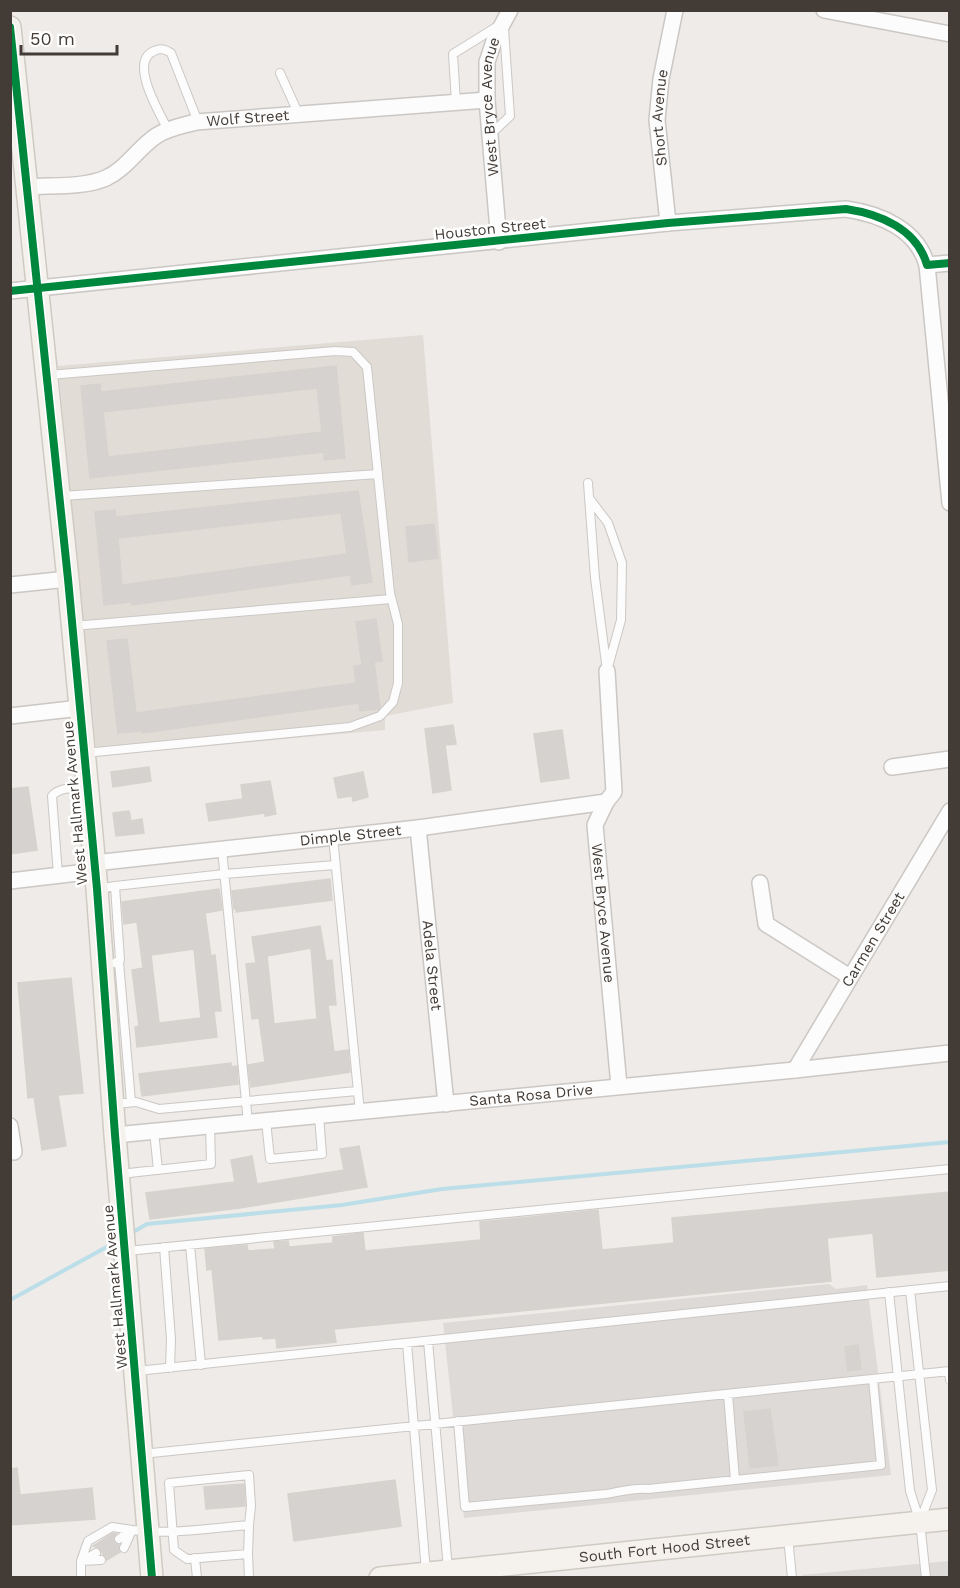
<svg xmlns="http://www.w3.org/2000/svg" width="960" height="1588" font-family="'Work Sans',sans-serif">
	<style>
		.residential { fill: #e2dcd6 }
		.parking { fill: #dddad8 }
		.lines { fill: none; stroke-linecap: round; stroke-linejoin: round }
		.stream { stroke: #bbdee9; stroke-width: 4 }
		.building { fill: #d6d2cf; stroke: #d6d2ce; stroke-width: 1.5; fill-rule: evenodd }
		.lane-casing { stroke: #cbc7c4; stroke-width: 10 }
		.street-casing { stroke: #cbc7c4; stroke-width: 18 }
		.secondary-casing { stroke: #cfcac2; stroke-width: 24 }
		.lane { stroke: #fcfcfc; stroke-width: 8 }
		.street { stroke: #fcfcfc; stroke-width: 15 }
		.secondary { stroke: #f5f2ee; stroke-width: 21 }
		.cycleway-casing { stroke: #fff; stroke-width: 11 }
		.cycleway { stroke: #00873e; stroke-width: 8 }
		.labels { text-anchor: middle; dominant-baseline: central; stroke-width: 5; stroke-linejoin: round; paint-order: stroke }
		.street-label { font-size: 15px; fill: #433b35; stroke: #fff }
	</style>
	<rect width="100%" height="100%" fill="#eeebe8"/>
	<path class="residential" d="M423 335 453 703 385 716V730L97 756 58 366Z"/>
	<path class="parking" d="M829 1284 836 1289 867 1285 891 1475 464 1518 443 1323Z
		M949 1561V1577L803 1578 802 1575Z"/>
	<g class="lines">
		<path class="stream" d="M135 1231 147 1224 342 1205 442 1189 950 1142
			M10 1300 114 1243"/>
	</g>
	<path class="building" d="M336 366 345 458 324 460V452L90 478 81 386 100 384 101 392ZM317 388 322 432 108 457 103 412Z
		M358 491 372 582 352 585 350 575 132 605V602L104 605 95 512 115 510 116 517ZM341 513 347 554 122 585 118 538Z
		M434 524 438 558 409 562 406 527Z
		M376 619 382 661 374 662 380 707 379 709 360 711 359 703 143 733V731L118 733 107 641 127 639 136 713 356 683 354 666 362 665 356 622Z
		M453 725 456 744 445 745 451 790 433 793 425 729Z
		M562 730 569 778 541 782 534 734Z
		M149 767 151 781 113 787 111 772Z
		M363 772 368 797 353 801 352 796 338 798 334 778Z
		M270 781 276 814 265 816V813L209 821 206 804 243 799 241 785Z
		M28 787 37 850 10 854V789Z
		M129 811 131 821 142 819 144 833 116 836 113 813Z
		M330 879 332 900 236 912V908L234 909 232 891Z
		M219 889 222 910 205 913 211 956 215 955 221 1011H214L217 1037 137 1047 135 1027 139 1026 132 970 143 968 137 922 124 924 122 902ZM194 949 201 1018 159 1023 151 955Z
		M320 926 326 961 332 960 336 1005H328L334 1052 348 1050 350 1072 251 1087 248 1065 265 1062 259 1018 252 1019 246 964 256 963 252 937ZM311 948 317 1019 274 1024 267 956Z
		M71 978 83 1093 58 1095 66 1146 42 1150 34 1097 28 1098 18 983Z
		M231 1063V1067L237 1066 238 1084 142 1096 139 1074Z
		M359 1146 367 1187 240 1208 150 1219 146 1193 235 1182 231 1160 252 1156 257 1184 344 1170 340 1149Z
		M950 1192V1270L877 1277 873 1233 827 1238 831 1281 334 1329 336 1342 277 1348 276 1338 263 1339V1336L219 1340 212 1269 207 1270 205 1249 247 1245 248 1251 275 1249 274 1242 288 1241 289 1247 333 1243V1237L363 1233 365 1251 481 1240 480 1222 598 1210 602 1250 674 1243 672 1218Z
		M858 1345 861 1369 848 1371 845 1347Z
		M770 1409 778 1465 750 1468 744 1412Z
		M17 1468 20 1495 92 1488 95 1519 10 1525V1469Z
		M395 1480 401 1526 294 1541 288 1494Z
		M244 1484 245 1506 206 1509 204 1487Z
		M113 1533 116 1534 113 1540 119 1545 120 1552 107 1560 99 1548 93 1546Z"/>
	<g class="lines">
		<defs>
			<path id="lane" d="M280 73 299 115
				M456 103 453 54 498 26
				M168 130C160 113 128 62 154 51 161 48 165 49 171 53L198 122
				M491 134 510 116 504 29
				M49 375 335 351 353 352 367 367 390 593 398 624V683L393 702 380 716 350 727 85 753
				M588 483 595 578 607 671
				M62 496 378 474
				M589 498 608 523 622 563 621 620 608 667
				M73 626 391 599
				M333 837 360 1112
				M222 849 248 1123
				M58 875 52 796C59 787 75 788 86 787
				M115 886 224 874 335 865
				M99 889 115 886 120 960 115 963
				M119 962 131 1102
				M115 1104 136 1102 159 1109 357 1091
				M266 1121 270 1159 322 1154 319 1116
				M154 1131 158 1170
				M120 1174 211 1164 210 1126
				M190 1245 201 1365
				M164 1247 171 1339 170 1368
				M127 1251 950 1169
				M910 1290 932 1490 920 1521
				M889 1292 910 1491 920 1522 926 1578
				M428 1341 448 1569
				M407 1343 426 1572
				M137 1371 950 1286
				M949 1371 950 1380
				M728 1394 735 1480
				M458 1421 465 1507 606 1494C620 1492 634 1487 648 1489L881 1465 873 1379
				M142 1454 950 1371
				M249 1525 248 1554 249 1578
				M788 1537 792 1578
				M119 1539 130 1531
				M124 1548 132 1530C170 1535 211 1528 249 1525L251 1506 249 1475 169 1483 174 1550 187 1559 248 1554
				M195 1558 197 1578
				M81 1561 88 1541 112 1527 132 1530
				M82 1561 96 1553
				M81 1578V1561L101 1560"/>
			<g id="street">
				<path d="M824 10 950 34"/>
				<path id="s1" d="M27 187C51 185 83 188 106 178 126 169 138 148 156 136 168 128 182 126 196 122L487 100"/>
				<path id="s2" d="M668 223 657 120 661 79 675 10"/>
				<path id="s3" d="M499 242 487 100V62L495 38 510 10"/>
				<path d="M927 265 950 503"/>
				<path d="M10 291 668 223 846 209C880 214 917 229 927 265L950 263"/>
				<path d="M10 585 68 579"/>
				<path id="s4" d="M607 671 614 792 606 802 595 825 619 1086"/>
				<path d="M10 716 80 708"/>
				<path d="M892 767 950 759"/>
				<path id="s5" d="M418 828 446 1104"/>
				<path id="s6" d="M94 863 418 828 606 802"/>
				<path d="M10 881 95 871"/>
				<path d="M760 883 766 924 850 977"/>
				<path id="s7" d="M795 1070 950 811"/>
				<path d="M10 1126 14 1152"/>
				<path id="s8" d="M115 1135 795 1070 950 1053"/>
			</g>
			<g id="secondary">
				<path d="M10 27 68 579 97 889 115 1135 152 1578"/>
				<path id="s9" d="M380 1578 950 1519"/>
			</g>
		</defs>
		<use href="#lane" class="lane-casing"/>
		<use href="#street" class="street-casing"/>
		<use href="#secondary" class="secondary-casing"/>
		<use href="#lane" class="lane"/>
		<use href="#street" class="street"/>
		<use href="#secondary" class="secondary"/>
		<defs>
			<path id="cycleway" d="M10 27 68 579 97 889 115 1135 152 1578
				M10 291 668 223 846 209C880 214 917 229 927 265L950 263"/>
		</defs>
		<use href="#cycleway" class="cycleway-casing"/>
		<use href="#cycleway" class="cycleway"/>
	</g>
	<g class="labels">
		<g class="street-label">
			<text stroke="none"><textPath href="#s3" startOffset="136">West Bryce Avenue</textPath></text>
			<text stroke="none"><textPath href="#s2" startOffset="106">Short Avenue</textPath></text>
			<text stroke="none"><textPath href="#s1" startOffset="240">Wolf Street</textPath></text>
			<text transform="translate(490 229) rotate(-6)">Houston Street</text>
			<text transform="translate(75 803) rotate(-95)">West Hallmark Avenue</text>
			<text stroke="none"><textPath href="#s6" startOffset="258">Dimple Street</textPath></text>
			<text stroke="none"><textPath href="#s4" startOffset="248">West Bryce Avenue</textPath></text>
			<text stroke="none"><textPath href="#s7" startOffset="152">Carmen Street</textPath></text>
			<text stroke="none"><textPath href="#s5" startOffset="138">Adela Street</textPath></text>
			<text stroke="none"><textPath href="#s8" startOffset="418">Santa Rosa Drive</textPath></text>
			<text transform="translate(115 1287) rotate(-95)">West Hallmark Avenue</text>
			<text stroke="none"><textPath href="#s9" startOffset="286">South Fort Hood Street</textPath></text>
		</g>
	</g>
	<rect width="960" height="1588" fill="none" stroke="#433b35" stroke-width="24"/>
	<path d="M21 45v9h96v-9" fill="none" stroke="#433b35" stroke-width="3"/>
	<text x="30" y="45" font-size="18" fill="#433b35" stroke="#ffffff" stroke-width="4.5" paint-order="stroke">50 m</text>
</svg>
